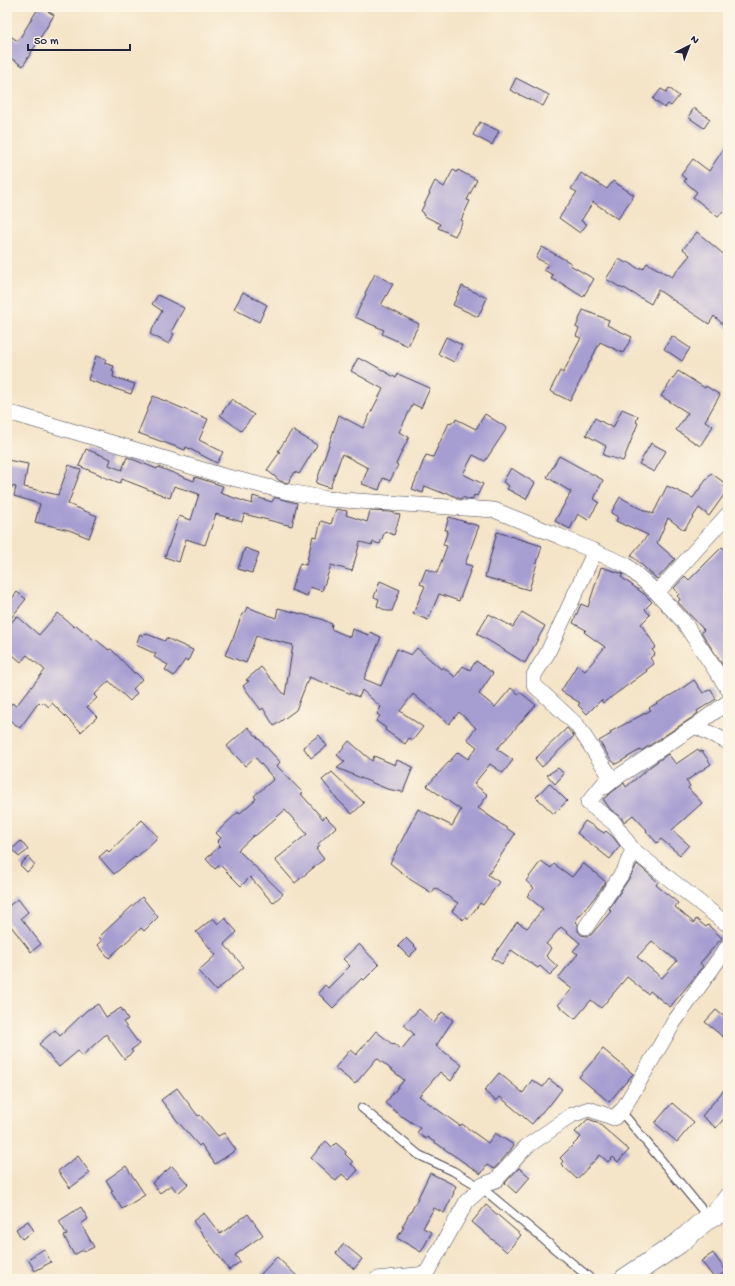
<svg xmlns="http://www.w3.org/2000/svg" width="735" height="1286" font-family="'Gochi Hand',sans-serif">
	<style>
		.building { fill: #a69dd1; fill-rule: evenodd }
		.lines { fill: none; stroke-linecap: round; stroke-linejoin: round }
		.lane-casing { stroke: #423f50; stroke-width: 10 }
		.street-casing { stroke: #423f50; stroke-width: 16 }
		.secondary-casing { stroke: #423f50; stroke-width: 22 }
		.lane { stroke: #fff; stroke-width: 8 }
		.street { stroke: #fff; stroke-width: 15 }
		.secondary { stroke: #fff; stroke-width: 21 }
	</style>
	<rect width="100%" height="100%" fill="#fcf5e5"/>
	<filter id="ink" filterUnits="userSpaceOnUse"><feTurbulence type="fractalNoise" baseFrequency=".025" numOctaves="2"/><feDisplacementMap in="SourceGraphic" scale="8" xChannelSelector="R" yChannelSelector="G"/><feConvolveMatrix kernelMatrix="1 2 1 2 8 2 1 2 1" color-interpolation-filters="sRGB"/></filter>
	<filter id="wash" filterUnits="userSpaceOnUse"><feTurbulence type="fractalNoise" baseFrequency=".012" numOctaves="4" result="noise"/><feDisplacementMap in="SourceGraphic" scale="16" xChannelSelector="R" yChannelSelector="G"/><feGaussianBlur stdDeviation="0.9" result="paint"/><feColorMatrix in="noise" values="0 0 0 0 0 0 0 0 0 0 0 0 0 0 0 0 0 1.4 0 .05"/><feComposite in="paint" operator="in"/></filter>
	<g filter="url(#wash)">
		<rect width="100%" height="100%" fill="#f4e4c8"/>
		<g id="blocks">
			<path class="building" d="M39 7H41L54 15 23 66 7 56V34L18 41Z
				M516 78 549 95 543 106 510 90Z
				M669 88 679 96 671 106 668 104 664 108 653 99 661 89 666 92Z
				M694 108 710 119 704 128 688 117Z
				M480 122 499 131 492 145 473 135Z
				M728 142V214L723 211 718 217 693 197 697 192 684 181 686 179 681 175 693 159 709 171Z
				M453 170 457 172 458 170 477 180 467 200 470 201 461 220 463 221 455 236 438 228 440 224 423 215 424 213 421 211 430 193H429L435 181 444 187Z
				M581 173 607 189 613 181 634 195 618 219 593 202 581 221 587 224 580 233 559 218 577 192 571 189Z
				M697 232 728 258V329L714 316 709 324 658 290 651 304 624 288 623 289 606 279 619 259 626 263 628 262 639 269 640 267 643 269 647 263 672 277 690 255 683 249Z
				M542 247 571 263 570 265 594 279 583 297 561 283 551 279 553 275 544 270 548 264 536 258Z
				M375 274 393 284 381 305 419 324 408 346 382 334 384 330 355 317 366 294 365 293Z
				M462 286 487 298 478 317 453 305Z
				M243 292 267 305 259 322 234 309Z
				M158 295 184 308 171 332 174 334 169 344 150 334 162 311 152 304Z
				M583 310 609 320 607 325 632 337 623 353 600 342 570 401 550 391 560 371 563 373 581 338 576 336 579 329 576 327Z
				M672 336 690 348 682 361 664 349Z
				M446 337 462 345 454 362 438 354Z
				M96 356 106 359 104 363 114 366 112 371 114 372 113 377 135 384 131 394 88 380Z
				M358 358 364 361 365 360 396 378 398 374 430 388 421 408 413 404 399 432 409 437 396 464 398 465 390 481 383 478 379 490 362 484 368 468 342 454 330 488 316 483 339 415 363 428 383 389 351 371Z
				M678 371 705 388 706 386 720 395 705 421 713 426 700 446 676 430 688 413 661 396Z
				M153 396 208 419 199 440 223 452 217 463 186 447 185 450 138 433Z
				M232 399 254 415 241 431 220 415Z
				M622 409 638 416 636 422 638 423 623 461 603 455 606 446 586 435 595 418 613 428Z
				M485 414 507 428 485 461 473 455 463 474 483 484 477 496 474 495 472 500 467 499 462 497V499H460L446 492 445 494 425 486 423 493 412 489 426 455 433 457 449 423 451 424 453 421 455 422 456 419 476 429Z
				M292 430 317 445 299 474 295 472 288 483 280 481 267 470 280 452 278 451Z
				M651 443 666 451 654 472 639 464Z
				M86 449 111 459 109 465 122 470 127 457 157 469 158 467 194 481 195 477 223 486 220 493 252 504 253 496 272 502 274 498H277L297 503 292 526 244 514 242 522 216 514 205 545 186 539 179 562 165 557 179 516 191 520 199 494 174 486 170 498 122 479 120 483 101 476V475L79 466Z
				M559 456 603 480 594 499 599 502 588 520 578 514 570 529 555 521 571 492 547 477Z
				M7 460 28 464 24 487 58 495 69 465 81 470 68 504 97 516 89 538 69 530 35 522 40 504 14 496 16 487 7 485Z
				M511 468 535 483 526 499 507 489 509 486 503 482Z
				M711 473 726 484 724 487 726 488 725 491 726 492 709 516 699 508 684 530 668 518 657 543 675 559 657 579 631 555 648 535 626 525V526L616 521 618 517 611 513 620 497 647 512V511L653 514 667 486 693 498Z
				M336 509 347 511 346 515 367 522 370 511 391 512 400 515 394 535 385 531 380 544 373 542 372 545 360 542 352 571 331 565 322 591 310 587 307 596 291 590 300 563 306 565 313 536 317 537 321 521 331 524Z
				M449 517 479 526 465 564 472 566 459 601 439 594 428 620 413 614 425 586 420 584 426 569 437 573 447 546 443 545 448 530H445Z
				M497 532 542 546 529 590 485 577Z
				M722 547 728 552V673L701 632 704 630 678 602 680 599 677 596 679 594 674 588 685 576 689 580Z
				M245 548 259 553 252 573 238 569Z
				M601 567 623 574 621 577 644 594 652 602 645 609 650 615 641 624 656 647 652 650 655 654 650 658 654 664 646 670 647 671 603 703 601 700 587 714 578 705 580 703 561 691 577 665 585 671 605 647 584 632 586 630 573 623 581 604 588 607Z
				M380 581 400 590 392 611H387L377 606 379 599 374 597Z
				M17 592 26 599 7 623V606Z
				M247 607 276 618 278 608 321 619 332 624 331 629 350 637 352 629 369 635 370 632 381 637 364 679 381 686 397 649 411 655 417 648 441 669 443 667 455 677 463 666 470 670 476 661 493 673 479 694 495 707 511 688 518 694 520 692 536 705 497 749 513 760 503 773 490 764 474 784 488 795 478 808 515 834 488 875 499 882 483 905 480 903 468 919 466 916 463 920 452 911 458 903 435 888 432 893 411 880 390 863 418 809 452 826 461 810 427 786 458 752 468 759 477 747 467 739 476 728 459 712 449 724 413 694 400 711 423 727 413 740 409 738 405 744 385 730 386 728 376 721 380 716 377 714 381 707 362 690 359 697 309 677 296 710 274 726 263 708 261 710 243 686 249 681 246 680 261 667 285 695 293 645 256 636 246 663 225 655 232 639H233L242 614H244Z
				M522 612 545 626 525 663 491 642 477 634 489 614 513 627Z
				M58 613 74 627 76 625 94 640 95 639 109 650 111 649 134 673H136L142 679 133 689 137 693 130 701 109 681 94 695 97 698 87 707 97 717 81 732 52 703 49 707 43 702 41 704 39 702 20 728 7 718V710L12 703 16 706 45 670 27 655 21 662 7 650V627L17 616 39 635Z
				M144 633 165 641 166 638 193 650 188 661 185 660 174 676 165 670 168 665 154 657 156 654 136 645 140 634 143 636Z
				M694 680 703 693 711 689 716 699 697 711 698 713 690 719 641 751 640 750 616 764 611 760 599 741 611 734 610 732 651 710 649 708 678 691Z
				M248 727 280 762 277 766 303 793 301 794 323 819 325 816 336 827 318 844 320 846 316 849 324 859 295 883 275 860 307 834 285 810 255 836 254 835 238 850 283 894 273 903 250 877 241 886 220 865 215 869 206 859 220 846 217 842 221 838 216 833 238 812 239 814 256 799 254 796 274 779 255 757 245 766 227 746Z
				M567 728 574 736 542 767 535 759Z
				M319 735 327 746 311 758 303 747Z
				M349 741 372 761 374 756 395 765 397 760 413 767 403 792 387 789 337 768 345 762 337 755Z
				M698 749 700 752 702 751 711 764 686 781 690 786 688 788 702 803 672 830 689 845 680 855 661 839 657 843 646 831 647 830 633 815 624 822 620 816 611 810 603 799 624 783 626 787 651 766 668 754 676 764Z
				M558 768 564 774 555 784 547 775Z
				M332 772 364 803 352 814 337 799 322 780Z
				M549 783 567 801 554 814 536 797Z
				M142 820 158 837 136 858 135 857 114 874 99 857 107 850 109 852Z
				M585 821 604 833 606 831 613 837 620 846 610 859 577 833Z
				M21 841 28 850 19 857 12 849Z
				M28 857 35 865 27 872 20 865Z
				M541 861 551 868 554 864 572 877 583 863 606 882 595 897 575 921 578 924V931L581 935 586 936 591 935 611 911 609 909 632 874 637 864 658 882 656 885 678 903 675 907 694 923 696 919 706 927 708 925 722 938 700 963 703 966 690 983 670 1007 650 991 648 994 627 977 601 1008 591 1000 575 1019 558 1005 572 989 558 978 578 954 573 951 580 943 561 927 546 944 551 948 546 956 558 967 550 975 540 966 538 968 511 950 502 964 492 958 517 922 527 928 543 909 527 896 534 888 526 881ZM652 941 677 961 662 978 637 957Z
				M142 897 158 917 144 931 141 928 109 958 98 945 102 941 99 937Z
				M18 899 28 912 21 918 41 944 31 952 7 921V907Z
				M213 918 218 924 225 918 237 932 224 944 244 967 216 991 198 971 216 955 196 932Z
				M406 938 417 949 409 957 398 946Z
				M359 944 379 965 364 980 362 978 333 1008 318 993 325 985 328 988 350 966 343 959Z
				M98 1004 106 1017 121 1008 128 1019 123 1022 139 1044 131 1050 133 1052 124 1059 106 1034 82 1056 78 1051 59 1067 39 1044 55 1030 60 1036 87 1010Z
				M419 1009 434 1023 442 1012 453 1020 436 1046 462 1065 451 1081 440 1072 419 1096 460 1126 462 1124 488 1143 495 1133 514 1145 509 1152 494 1169 487 1165 481 1174 427 1137 426 1139 417 1133 420 1128 402 1116V1117L385 1103 404 1080 377 1058 355 1084 335 1068 350 1050 356 1055 376 1031 393 1045 394 1044 401 1050 414 1034 404 1025Z
				M716 1010 728 1020V1041L705 1022Z
				M603 1049 633 1074 609 1102 579 1077Z
				M499 1073 523 1093 532 1080 543 1087 549 1079 562 1089 549 1106 548 1105 532 1124 500 1097 496 1101 484 1091Z
				M728 1085V1114L716 1128 702 1116Z
				M177 1088 198 1116 200 1115 218 1136 224 1133 236 1150 215 1164 201 1144 199 1146 179 1123 161 1100Z
				M672 1103 694 1122 677 1142 655 1123Z
				M588 1119 597 1122 629 1150 618 1162 613 1157 608 1162 600 1155 577 1179 561 1164 563 1161 560 1158 581 1137 575 1132Z
				M326 1141 332 1147 336 1143 346 1152 345 1154 353 1162 351 1164 358 1170 349 1180 342 1174 336 1181 311 1158Z
				M78 1156 90 1173 70 1188 58 1171Z
				M126 1166 145 1195 122 1209 111 1192 113 1191 106 1180Z
				M172 1166 188 1184 178 1193 171 1185 160 1193 152 1183Z
				M519 1168 530 1177 516 1193 505 1183Z
				M430 1173 456 1186 453 1193H454L444 1213 434 1208 423 1228 431 1232V1234L421 1252 397 1238 404 1227H402L409 1214H410Z
				M486 1205 521 1235 507 1252 472 1222Z
				M81 1207 88 1219 81 1224 94 1247 84 1252 83 1250 74 1255 64 1236 67 1235 59 1221Z
				M204 1213 220 1234 248 1214 263 1235 235 1255 240 1262 229 1270 193 1221Z
				M28 1221 34 1231 22 1239 16 1229Z
				M344 1244 362 1259 354 1269 336 1253Z
				M44 1249 51 1262 35 1271 28 1259Z
				M713 1253 726 1271 715 1279 701 1261Z
				M277 1257 300 1279H267L261 1274Z"/>
		</g>
	</g>
	<g filter="url(#ink)">
		<use href="#blocks" fill-opacity="0" stroke="#423f50" stroke-width="1"/>
		<g class="lines">
			<defs>
				<path id="lane" d="M362 1108 419 1155 453 1171 482 1188 591 1279
					M623 1109 624 1115 708 1217"/>
				<path id="street" d="M7 413 18 415 220 475 284 491 328 499 494 510 559 536 626 565 657 593 683 621 728 689
					M595 551 547 654 534 675V685L577 725 610 776 588 803 614 823 633 850 724 922 728 924
					M657 593 728 514
					M695 726 728 742
					M605 787 616 778 695 726 728 702
					M586 927 625 869 633 850
					M480 1186 496 1180 526 1147 572 1115 589 1109 614 1118 623 1109 674 1022 728 946
					M710 1216 728 1194
					M377 1279 426 1274 467 1201 482 1188"/>
				<path id="secondary" d="M625 1279 679 1243 709 1217 728 1210"/>
			</defs>
			<use href="#lane" class="lane-casing"/>
			<use href="#street" class="street-casing"/>
			<use href="#secondary" class="secondary-casing"/>
			<use href="#lane" class="lane"/>
			<use href="#street" class="street"/>
			<use href="#secondary" class="secondary"/>
		</g>
	</g>
	<rect width="735" height="1286" fill="none" stroke="#fcf5e5" stroke-width="24"/>
	<g transform="translate(689 46) rotate(42)" stroke="#fcf5e5" stroke-width="3" paint-order="stroke">
	<path d="M0-3L7 15L0 10L-7 15Z" fill="#22223b"/>
	<text y="-6" font-size="11" font-weight="bold" text-anchor="middle" fill="#22223b">N</text>
	</g>
	<path d="M28 44v6h102v-6" fill="none" stroke="#22223b" stroke-width="2"/>
	<text x="34" y="44" font-size="12" fill="#22223b" stroke="#fcf5e5" stroke-width="3" paint-order="stroke">50 m</text>
</svg>
